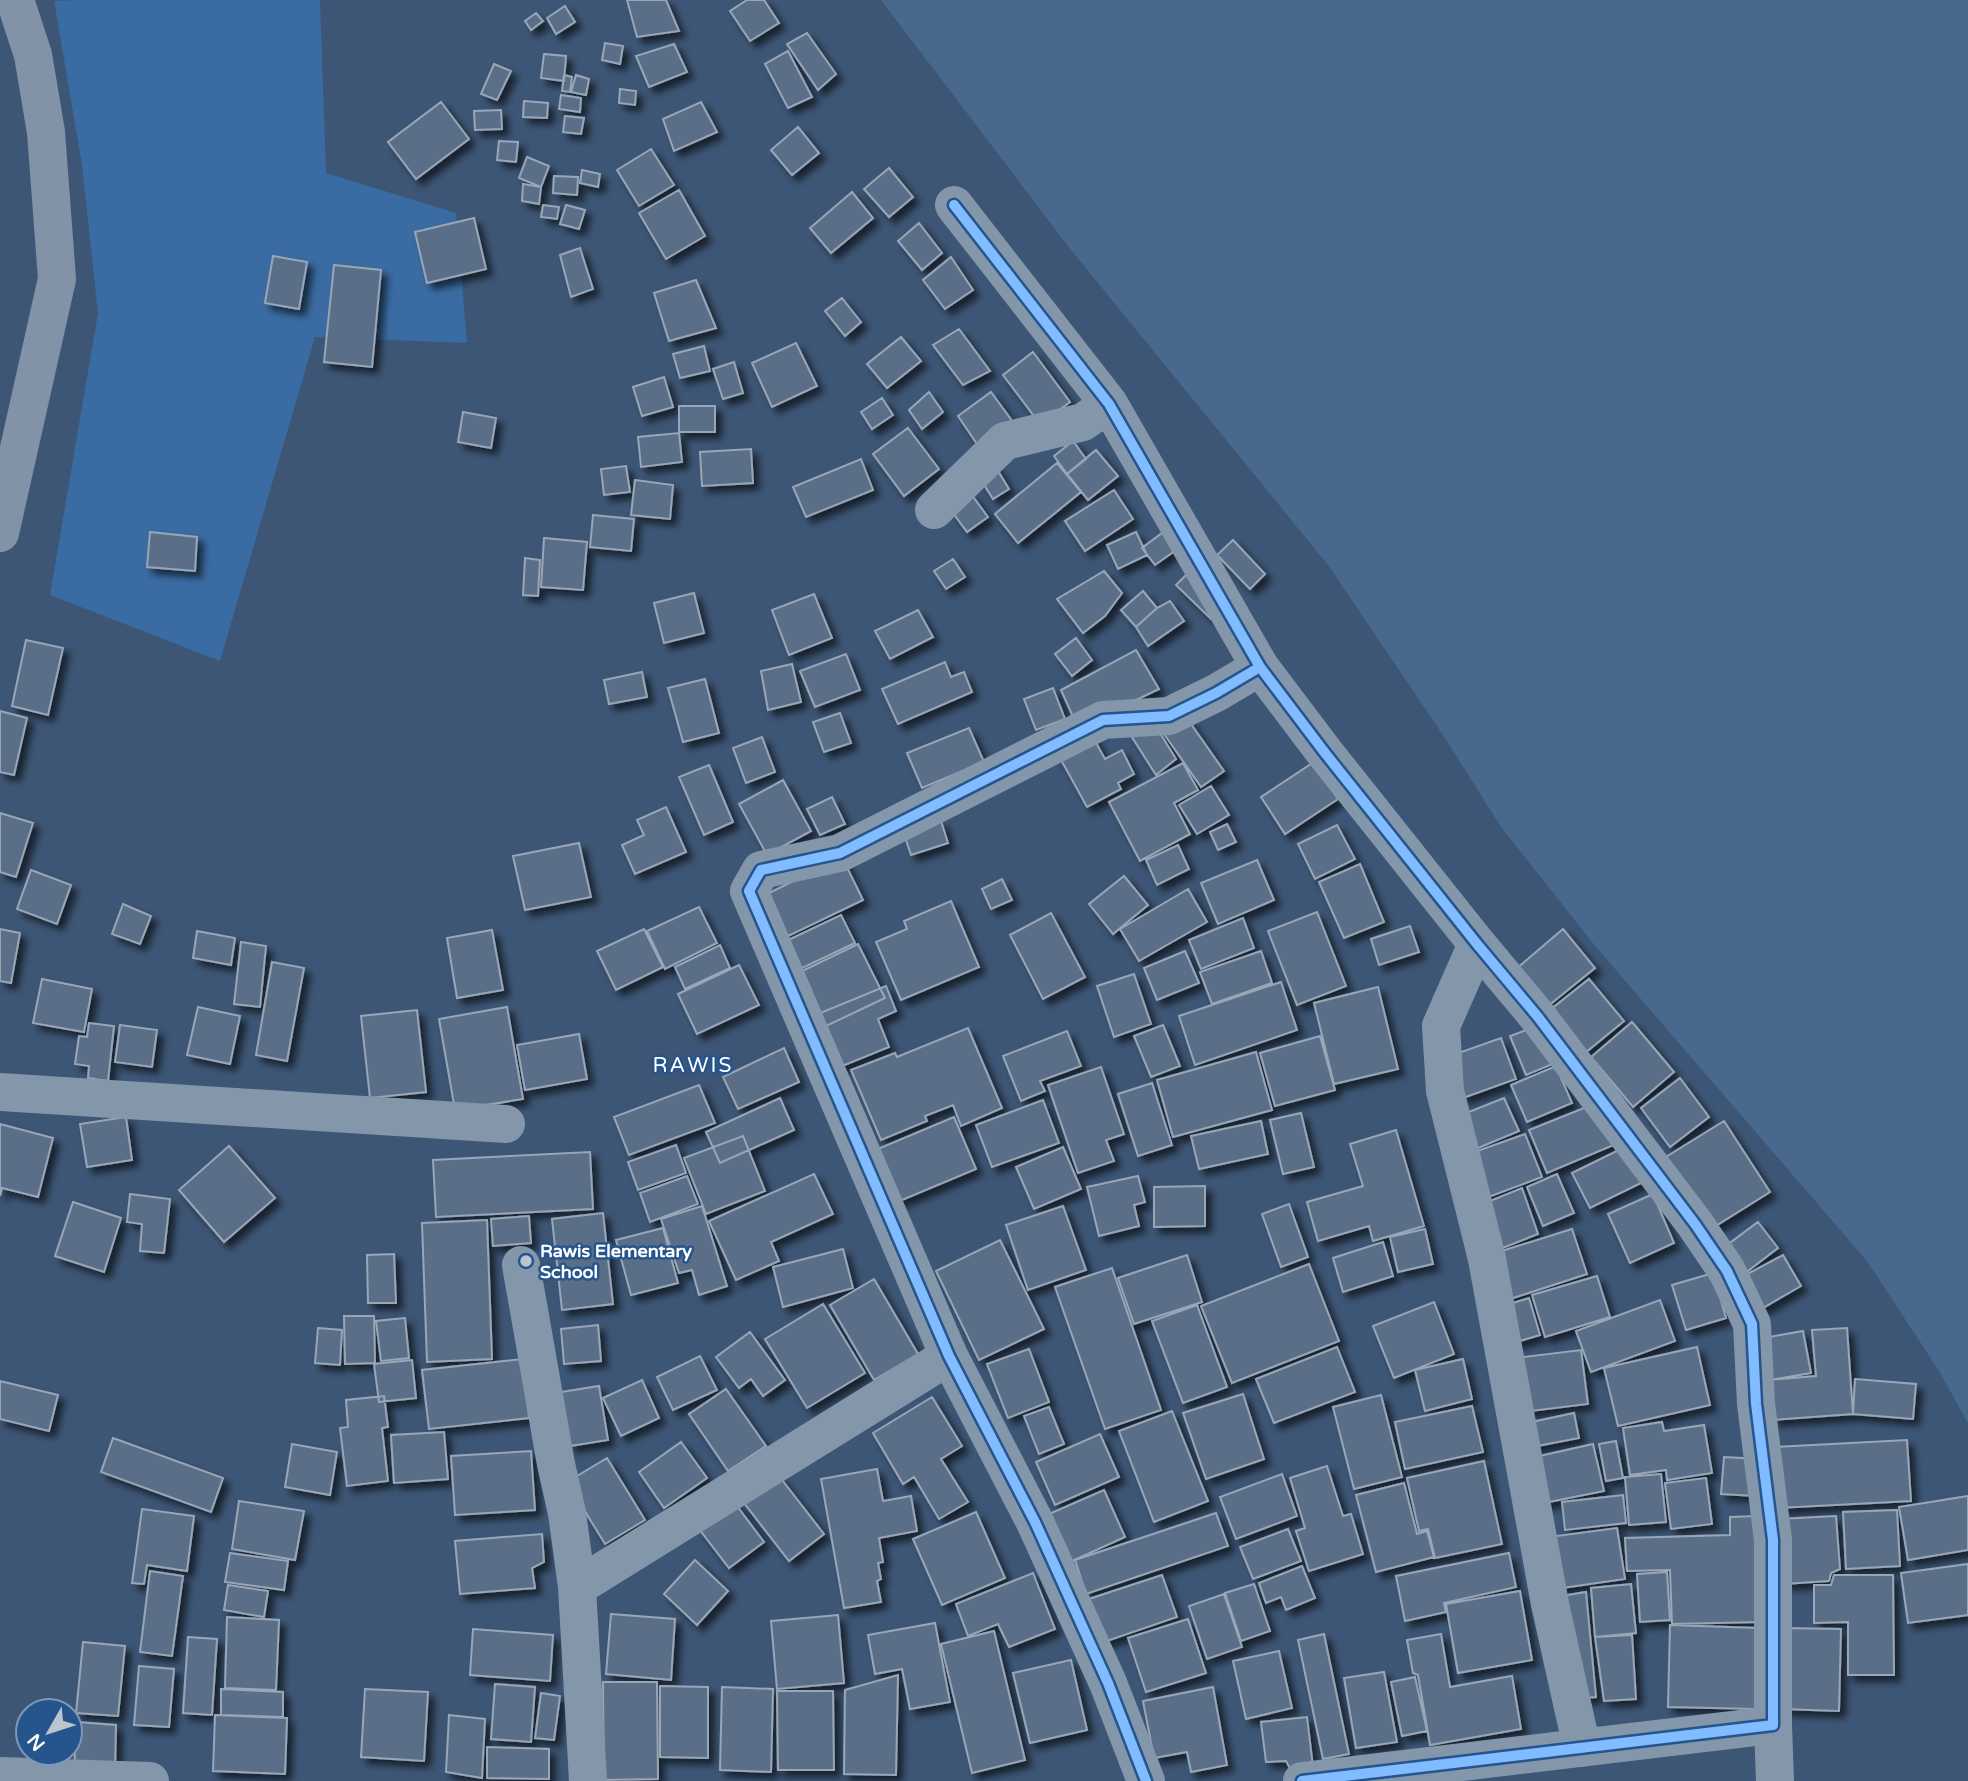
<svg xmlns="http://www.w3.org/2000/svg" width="1968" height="1781" font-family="'Varela Round',sans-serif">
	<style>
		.green { fill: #3a6ba2 }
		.water { fill: #48688e }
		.building { fill: #5a6e87; stroke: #98a6b8; stroke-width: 2; filter: url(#shadow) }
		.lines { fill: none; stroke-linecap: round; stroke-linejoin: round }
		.minor { stroke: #8496a9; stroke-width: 38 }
		.major { stroke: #8393a7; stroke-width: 38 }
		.cycleway-casing { stroke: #26548c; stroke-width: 15 }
		.cycleway { stroke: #80bcff; stroke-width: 10 }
		.poi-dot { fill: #bbc4cf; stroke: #26548c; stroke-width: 2.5 }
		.labels { text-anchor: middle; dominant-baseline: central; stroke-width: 5; stroke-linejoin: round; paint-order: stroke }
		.poi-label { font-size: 18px; font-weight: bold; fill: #fff; stroke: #26548c; text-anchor: start }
		.quarter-label { font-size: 21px; letter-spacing: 2px; fill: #fff; stroke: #26548c }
	</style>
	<defs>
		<filter id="shadow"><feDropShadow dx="6" dy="6" stdDeviation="3.5" flood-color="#0009"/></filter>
	</defs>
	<rect width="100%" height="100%" fill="#3d5675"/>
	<path class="green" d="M74 0H320L326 173 456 213 467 343 315 337 220 661 50 595 98 313 82 165 54 1Z"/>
	<path class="water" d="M881 0H1968V1423L1939 1371 1867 1261 1596 947 1501 827 1447 741 1328 565 1071 250Z"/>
	<path class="building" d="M627 0H666L679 31 637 37Z
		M747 0H764L779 23 750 41 730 11Z
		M565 6 575 22 556 34 547 18Z
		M536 13 543 21 531 30 525 21Z
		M807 33 836 74 818 90 787 44Z
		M605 43 623 46 620 64 602 60Z
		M674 44 687 72 649 87 636 56Z
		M788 51 812 97 788 108 765 64Z
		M544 54 566 56 564 81 541 78Z
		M494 64 511 71 497 100 481 94Z
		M564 75 572 77 570 92 562 91Z
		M576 75 589 79 586 95 571 92Z
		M620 89 636 91 635 105 619 103Z
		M561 95 581 98 580 112 559 109Z
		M524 101 548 103 547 118 523 117Z
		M441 102 469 139 416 179 388 142Z
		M701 102 717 132 674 151 663 119Z
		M501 110 502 129 475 130 474 111Z
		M565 116 584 118 581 134 563 132Z
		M798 127 819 153 792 175 771 150Z
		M499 141 518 142 516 162 497 160Z
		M651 149 674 185 639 206 617 170Z
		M527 157 549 166 541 187 519 178Z
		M889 168 913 197 889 217 864 189Z
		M582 170 600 174 598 187 580 183Z
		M554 176 578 177 577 195 553 193Z
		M523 184 541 187 539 204 522 201Z
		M679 190 705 236 666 259 639 213Z
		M852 192 873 218 831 253 810 228Z
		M543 205 559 207 557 219 541 217Z
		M566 205 585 210 579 229 560 224Z
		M474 218 486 269 427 283 415 232Z
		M919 223 942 253 922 270 898 241Z
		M580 248 593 289 571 297 560 255Z
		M273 256 307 262 299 309 265 303Z
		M951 257 973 290 945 309 923 280Z
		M334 265 381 270 372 367 324 362Z
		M696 280 716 328 669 341 654 293Z
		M842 298 861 322 845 336 825 311Z
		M959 329 990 371 963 385 933 345Z
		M901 337 921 361 887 388 867 364Z
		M796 343 817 386 772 407 752 363Z
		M704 346 710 371 680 378 673 354Z
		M1033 352 1070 402 1040 424 1003 375Z
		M734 362 743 393 723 399 713 369Z
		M664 377 673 407 642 416 633 387Z
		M929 392 943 412 922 429 909 410Z
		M991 392 1013 422 979 447 958 416Z
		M882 398 893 415 872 429 861 412Z
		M679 406H715V432H679Z
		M463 412 496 418 491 448 458 442Z
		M908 428 939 469 904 496 873 454Z
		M679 433 682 462 641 467 638 437Z
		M1073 441 1086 459 1067 474 1054 456Z
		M751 449 753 483 702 486 700 452Z
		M1096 450 1118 476 1088 500 1067 474Z
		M861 459 873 490 806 517 793 487Z
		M992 461 1009 489 993 499 976 472Z
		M1057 463 1081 492 1018 543 995 514Z
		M626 466 630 492 604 495 601 469Z
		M635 480 673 485 670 519 631 515Z
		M1114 490 1133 519 1085 551 1065 521Z
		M971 494 988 517 967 532 950 509Z
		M593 515 634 519 631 551 590 547Z
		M1166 530 1179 548 1155 565 1142 548Z
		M150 532 197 537 195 571 147 567Z
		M1136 532 1147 555 1118 569 1107 545Z
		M544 538 587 542 583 590 541 587Z
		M1233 540 1265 574 1250 589 1217 555Z
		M525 558 540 560 538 596 523 595Z
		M953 559 965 577 946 589 934 571Z
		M1200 561 1210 618 1176 585Z
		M1104 571 1122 593 1105 616 1083 633 1057 599Z
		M1143 591 1157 608 1136 627 1121 610Z
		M694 593 704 633 664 643 654 603Z
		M814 594 832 638 789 655 772 610Z
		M1170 601 1184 621 1148 646 1136 627 1157 608Z
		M918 610 933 637 890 659 875 631Z
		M1076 638 1092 660 1072 676 1055 654Z
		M26 640 63 648 48 715 12 706Z
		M1136 650 1159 689 1078 728 1061 690Z
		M846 654 860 690 815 707 800 671Z
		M945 662 951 677 964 672 972 692 898 724 882 689Z
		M792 664 801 702 768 710 761 671Z
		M642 672 647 697 609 704 604 680Z
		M705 679 719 733 683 742 668 688Z
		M1053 688 1065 719 1036 730 1024 699Z
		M0 711 27 718 14 775 0 772Z
		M840 713 851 743 824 752 813 722Z
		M1184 714 1224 771 1201 787 1162 731Z
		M1152 720 1176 759 1156 775 1130 734Z
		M969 728 984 762 922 788 907 753Z
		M1089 730 1105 759 1122 750 1134 774 1118 783 1121 789 1087 807 1055 749Z
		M762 737 775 772 746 783 733 748Z
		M1314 762 1338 799 1285 834 1261 797Z
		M1183 763 1198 790 1174 803 1190 834 1140 861 1109 802Z
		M709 765 733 822 704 835 679 777Z
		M783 780 811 831 767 855 739 804Z
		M1211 786 1229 815 1197 834 1179 805Z
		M832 797 845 824 820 835 807 809Z
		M666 807 686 852 635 874 622 845 644 835 637 820Z
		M0 813 33 823 16 877 0 872Z
		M941 821 948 843 911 855 904 834Z
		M1227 824 1236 842 1218 850 1210 832Z
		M1337 825 1355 859 1315 879 1298 844Z
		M579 843 591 897 525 910 513 856Z
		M1178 845 1189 869 1157 885 1146 860Z
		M842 857 863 900 782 939 761 897Z
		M1257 860 1274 900 1218 924 1201 883Z
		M1360 864 1384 922 1344 938 1319 882Z
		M31 870 71 885 57 924 17 909Z
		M1124 876 1148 905 1113 934 1089 904Z
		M1002 879 1012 900 991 909 982 889Z
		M1188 889 1207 922 1139 961 1120 929Z
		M951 901 979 967 901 1000 876 942 907 929 904 921Z
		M123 904 151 916 140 944 112 934Z
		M699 907 717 943 665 969 647 931Z
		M1317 912 1346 986 1297 1005 1268 931Z
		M1051 913 1085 977 1043 999 1010 935Z
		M841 915 855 943 798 970 784 942Z
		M1243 918 1254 948 1201 969 1189 940Z
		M1410 926 1419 952 1379 965 1371 939Z
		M0 929 20 933 11 983 0 981Z
		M644 929 663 967 616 990 597 951Z
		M1563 929 1595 968 1548 1006 1516 969Z
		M492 930 503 990 457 998 447 938Z
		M197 931 235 938 231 965 193 958Z
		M241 942 266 946 260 1007 234 1004Z
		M858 944 885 998 824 1027 798 973Z
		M720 945 730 968 685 989 675 967Z
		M1185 951 1199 983 1157 1000 1144 968Z
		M1261 951 1272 983 1212 1004 1200 972Z
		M272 962 304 968 287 1061 256 1055Z
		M739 965 759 1005 697 1034 678 994Z
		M1134 974 1151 1024 1114 1037 1097 986Z
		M42 979 92 989 84 1032 33 1023Z
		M1589 979 1624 1021 1585 1053 1550 1010Z
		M1281 982 1297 1030 1195 1065 1179 1016Z
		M886 986 896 1011 878 1019 889 1047 835 1069 813 1016Z
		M1378 987 1398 1069 1334 1084 1314 1003Z
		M198 1007 240 1016 230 1064 187 1055Z
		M507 1007 523 1099 455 1110 439 1019Z
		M417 1010 426 1092 370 1098 361 1016Z
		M1632 1022 1674 1072 1633 1107 1591 1057Z
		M89 1023 114 1026 108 1081 88 1078 89 1066 75 1064 79 1036 87 1037Z
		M120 1025 157 1030 152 1067 115 1062Z
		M1163 1025 1180 1066 1151 1077 1134 1036Z
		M1540 1025 1555 1063 1526 1075 1510 1036Z
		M968 1028 1002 1108 961 1126 953 1105 925 1116 927 1121 881 1140 851 1070 895 1053 897 1057Z
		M1067 1031 1081 1066 1040 1081 1045 1091 1021 1101 1003 1056Z
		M579 1034 587 1079 525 1090 517 1045Z
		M1320 1036 1335 1090 1275 1106 1260 1053Z
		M1501 1038 1516 1079 1463 1098 1447 1057Z
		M784 1048 799 1082 738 1109 723 1077Z
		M1256 1052 1272 1110 1173 1137 1157 1080Z
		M1556 1066 1572 1103 1527 1122 1511 1085Z
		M1101 1067 1124 1134 1106 1140 1114 1161 1078 1173 1048 1085Z
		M1680 1078 1709 1117 1670 1147 1641 1108Z
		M1152 1083 1172 1145 1138 1156 1118 1094Z
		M699 1085 715 1123 629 1155 614 1117Z
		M780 1098 794 1130 720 1163 706 1132Z
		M1504 1098 1519 1131 1471 1151 1456 1117Z
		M1043 1100 1059 1143 992 1167 976 1125Z
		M1599 1102 1616 1144 1547 1173 1529 1130Z
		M1301 1113 1314 1167 1283 1174 1270 1120Z
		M126 1117 132 1160 87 1167 80 1124Z
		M954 1117 976 1169 895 1203 873 1151Z
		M1261 1121 1268 1154 1199 1169 1191 1136Z
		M1724 1121 1770 1192 1706 1232 1661 1160Z
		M0 1124 53 1138 38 1197 2 1188 0 1196Z
		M1396 1130 1424 1226 1373 1241 1369 1226 1318 1241 1307 1202 1363 1186 1350 1144Z
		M1525 1134 1542 1177 1483 1199 1466 1155Z
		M743 1136 765 1191 706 1214 684 1158Z
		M676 1145 686 1173 638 1190 628 1162Z
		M229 1146 275 1198 224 1242 179 1190Z
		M1627 1146 1645 1181 1590 1208 1572 1173Z
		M1063 1147 1081 1189 1034 1209 1016 1167Z
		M590 1152 593 1209 436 1217 433 1160Z
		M814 1174 833 1214 771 1242 779 1261 736 1280 709 1221Z
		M1557 1174 1574 1213 1543 1226 1527 1187Z
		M687 1176 698 1204 650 1222 640 1193Z
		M1138 1176 1145 1202 1134 1205 1139 1226 1099 1236 1087 1187Z
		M1205 1186V1226L1154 1227V1187Z
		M1522 1188 1538 1234 1495 1251 1480 1205Z
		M130 1194 170 1199 164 1253 140 1251 142 1224 127 1222Z
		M1653 1194 1674 1243 1630 1263 1608 1214Z
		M73 1202 121 1218 104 1272 55 1256Z
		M1289 1204 1308 1257 1281 1267 1262 1214Z
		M702 1206 727 1286 699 1295 692 1270 679 1273 661 1219Z
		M1063 1206 1086 1270 1028 1290 1006 1225Z
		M603 1213 613 1304 562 1310 552 1219Z
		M529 1216 531 1243 493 1246 491 1219Z
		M487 1220 492 1359 427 1362 422 1223Z
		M1758 1222 1778 1248 1740 1277 1719 1251Z
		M663 1228 678 1283 631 1295 616 1240Z
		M1425 1229 1433 1264 1398 1272 1390 1237Z
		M1572 1229 1587 1274 1504 1301 1489 1255Z
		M1000 1240 1044 1329 979 1360 936 1271Z
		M1383 1242 1393 1276 1343 1292 1333 1258Z
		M843 1249 853 1288 783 1307 773 1267Z
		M394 1254 396 1303H368L367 1255Z
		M1187 1255 1202 1302 1134 1324 1118 1278Z
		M1783 1255 1801 1286 1756 1312 1738 1279Z
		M1309 1264 1339 1341 1232 1383 1201 1306Z
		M1112 1268 1161 1410 1105 1429 1055 1287Z
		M1713 1273 1726 1318 1686 1330 1672 1285Z
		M1597 1276 1610 1317 1545 1337 1532 1295Z
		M874 1279 918 1354 874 1380 830 1305Z
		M1529 1298 1540 1335 1510 1344 1500 1307Z
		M1660 1300 1675 1341 1591 1372 1576 1331Z
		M1434 1302 1454 1354 1394 1378 1373 1326Z
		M823 1304 865 1373 807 1408 765 1339Z
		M1197 1305 1227 1387 1183 1403 1152 1321Z
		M344 1316H374L375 1363 345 1364Z
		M405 1318 409 1358 381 1361 376 1321Z
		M598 1325 601 1361 564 1364 561 1329Z
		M318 1328 342 1330 340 1365 315 1363Z
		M1847 1328 1853 1414 1772 1420 1768 1380 1816 1376 1812 1330Z
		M1803 1331 1811 1373 1770 1380 1763 1338Z
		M750 1332 785 1380 763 1396 751 1379 739 1388 716 1357Z
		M1337 1347 1355 1392 1274 1423 1256 1379Z
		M1697 1347 1710 1405 1618 1426 1604 1368Z
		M1029 1349 1049 1402 1008 1418 987 1364Z
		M1581 1350 1588 1404 1523 1412 1515 1358Z
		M700 1356 717 1390 673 1410 657 1377Z
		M523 1359 529 1418 429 1429 422 1370Z
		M1463 1359 1472 1399 1425 1411 1415 1370Z
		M412 1360 416 1398 379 1402 374 1364Z
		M1855 1379 1916 1384 1913 1419 1853 1414Z
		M642 1380 659 1418 621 1436 603 1398Z
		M0 1381 58 1395 49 1431 0 1419Z
		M599 1386 608 1440 570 1446 561 1392Z
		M726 1389 766 1446 728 1471 689 1414Z
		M1243 1394 1264 1459 1206 1479 1183 1413Z
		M1381 1395 1402 1477 1354 1489 1333 1407Z
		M384 1396 388 1427 382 1428 388 1481 347 1486 340 1428 348 1427 346 1400Z
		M932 1397 962 1446 941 1459 968 1502 939 1519 914 1477 903 1484 873 1433Z
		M1472 1406 1483 1452 1405 1469 1395 1422Z
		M1049 1407 1064 1444 1039 1454 1024 1416Z
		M1172 1411 1208 1501 1154 1522 1119 1431Z
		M1574 1413 1579 1438 1527 1448 1522 1424Z
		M1662 1422 1664 1431 1704 1425 1712 1473 1667 1480 1666 1470 1630 1475 1623 1428Z
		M444 1432 448 1479 394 1483 391 1435Z
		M1100 1434 1119 1477 1055 1505 1036 1462Z
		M113 1438 223 1478 211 1512 101 1472Z
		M1907 1440 1911 1501 1778 1508 1775 1447Z
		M1616 1441 1623 1478 1606 1481 1599 1444Z
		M681 1442 707 1478 664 1508 639 1472Z
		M292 1444 337 1452 330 1495 285 1487Z
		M1593 1444 1604 1491 1534 1505 1526 1459Z
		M531 1451 535 1510 455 1515 451 1456Z
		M1724 1457 1759 1459 1756 1496 1721 1494Z
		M607 1458 645 1520 605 1544 567 1482Z
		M1484 1461 1502 1544 1435 1558 1428 1529 1419 1531 1407 1478Z
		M1327 1466 1343 1516 1351 1514 1363 1554 1309 1571 1296 1531 1305 1528 1290 1478Z
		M877 1469 883 1501 911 1496 917 1531 879 1538 883 1562 878 1563 881 1579 877 1581 881 1602 844 1608 821 1479Z
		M1282 1474 1297 1516 1236 1539 1220 1497Z
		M1661 1474 1666 1522 1629 1525 1625 1477Z
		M779 1476 824 1534 789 1561 744 1503Z
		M1706 1478 1712 1524 1671 1529 1665 1483Z
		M1404 1483 1417 1534 1427 1531 1434 1557 1376 1572 1356 1495Z
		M1104 1490 1125 1537 1070 1562 1049 1514Z
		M1623 1495 1626 1523 1565 1530 1562 1502Z
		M1968 1496V1550L1908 1560 1899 1507Z
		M239 1501 304 1511 295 1560 232 1549Z
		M734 1502 764 1542 729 1568 699 1529Z
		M142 1509 194 1516 187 1571 147 1565 144 1584 132 1583Z
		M1897 1510 1900 1566 1846 1569 1843 1512Z
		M976 1512 1005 1578 942 1605 913 1539Z
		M1216 1513 1228 1546 1086 1594 1075 1560Z
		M1757 1516 1760 1622 1672 1624 1670 1570 1627 1571 1625 1538 1730 1535V1517Z
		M1836 1516 1840 1569 1831 1573 1829 1581 1784 1584 1779 1519Z
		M1617 1528 1625 1579 1548 1590 1541 1538Z
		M1288 1529 1301 1561 1253 1579 1240 1547Z
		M542 1534 544 1562 532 1568 535 1588 460 1594 455 1541Z
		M230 1553 288 1561 284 1590 225 1582Z
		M1509 1553 1516 1587 1444 1603 1446 1612 1405 1621 1396 1576Z
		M695 1560 728 1591 697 1625 664 1594Z
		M1968 1564V1615L1908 1623 1901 1573Z
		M1302 1566 1315 1598 1286 1610 1281 1597 1266 1603 1259 1583Z
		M150 1571 183 1576 172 1656 140 1652Z
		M1667 1572 1670 1620 1640 1622 1637 1574Z
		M1033 1573 1055 1629 1009 1647 998 1624 968 1636 956 1604Z
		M1162 1575 1177 1617 1101 1643 1086 1600Z
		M1834 1575H1893L1894 1675H1848V1622L1814 1623V1585H1831Z
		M1254 1584 1270 1631 1241 1641 1225 1593Z
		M1631 1584 1636 1633 1595 1637 1591 1588Z
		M228 1585 268 1591 264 1617 224 1610Z
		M1520 1591 1532 1660 1458 1673 1446 1604Z
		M1586 1592 1596 1697 1572 1699 1555 1597Z
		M1224 1594 1242 1647 1207 1659 1189 1606Z
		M611 1614 675 1619 671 1680 606 1674Z
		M838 1615 844 1683 777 1689 771 1621Z
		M227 1617 279 1620 276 1690 225 1688Z
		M1188 1619 1206 1673 1146 1692 1128 1638Z
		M935 1623 950 1702 910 1709 902 1669 875 1674 868 1635Z
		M1670 1625 1758 1628 1757 1709 1668 1707Z
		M1783 1628 1841 1629 1839 1711 1782 1709Z
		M473 1629 553 1635 550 1681 470 1675Z
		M994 1631 1025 1760 972 1773 941 1644Z
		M1324 1634 1349 1754 1323 1759 1298 1640Z
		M1441 1634 1450 1687 1512 1676 1521 1729 1430 1745 1418 1675 1413 1673 1407 1640Z
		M1632 1635 1636 1699 1604 1701 1595 1637Z
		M188 1637 217 1639 212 1715 183 1713Z
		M83 1642 125 1646 118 1716 76 1713Z
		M1279 1651 1292 1708 1246 1719 1233 1661Z
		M1071 1660 1087 1730 1030 1743 1013 1673Z
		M139 1666 174 1669 169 1727 134 1725Z
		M1384 1672 1397 1742 1356 1748 1344 1678Z
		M898 1675 896 1775 844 1774 845 1690Z
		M1415 1677 1427 1731 1402 1736 1391 1682Z
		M603 1682H657L658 1779 604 1780Z
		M495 1684 535 1687 531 1742 491 1739Z
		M660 1686 708 1687V1758L660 1757Z
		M722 1687 773 1689 771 1772 720 1770Z
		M1213 1687 1227 1765 1191 1772 1187 1752 1154 1758 1143 1701Z
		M221 1689 283 1692V1717L221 1715Z
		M365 1689 428 1692 424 1761 361 1757Z
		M777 1691H833L834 1770H778Z
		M541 1693 560 1696 554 1740 535 1738Z
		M215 1715 287 1718 285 1774 213 1771Z
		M449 1715 485 1719 482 1778 446 1772Z
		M1307 1717 1313 1767 1291 1770 1286 1761 1266 1762 1261 1722Z
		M77 1722 116 1725 115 1772 74 1770Z
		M487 1747 549 1749V1779L487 1778Z"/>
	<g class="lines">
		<path class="minor" d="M954 205 1109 404 1260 667 1325 753 1477 944 1538 1017 1695 1224 1727 1271 1752 1324 1756 1404 1773 1540V1725L1775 1781
			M934 510 1005 441 1083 422 1109 404
			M1477 944 1441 1026 1445 1091 1487 1259 1550 1604 1582 1748
			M0 1092 506 1124
			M521 1265 556 1464 567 1513 577 1587
			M0 1776 150 1781
			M588 1781 577 1587 949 1356
			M1146 1781 1108 1683 1035 1522 949 1356 749 891 761 870 840 853 1103 720 1169 716 1216 693 1260 667
			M1302 1781 1773 1725"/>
		<path class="major" d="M0 533 57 279 46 132 33 55 15 0"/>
		<defs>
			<path id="cycleway" d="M954 205 1109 404 1260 667 1325 753 1477 944 1538 1017 1695 1224 1727 1271 1752 1324 1756 1404 1773 1540V1725L1302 1781
				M1146 1781 1108 1683 1035 1522 949 1356 749 891 761 870 840 853 1103 720 1169 716 1216 693 1260 667"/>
		</defs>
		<use href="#cycleway" class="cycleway-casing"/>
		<use href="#cycleway" class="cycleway"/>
	</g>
	<circle class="poi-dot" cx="526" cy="1261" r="7"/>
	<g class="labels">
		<g class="poi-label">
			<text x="540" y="1251">Rawis Elementary<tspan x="540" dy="21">School</tspan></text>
		</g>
		<g class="quarter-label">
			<text x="693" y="1065">RAWIS</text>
		</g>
	</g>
	<g transform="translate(49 1732) rotate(231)"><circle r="33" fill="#26548c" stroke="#7d98ba" stroke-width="2"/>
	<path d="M0-5L12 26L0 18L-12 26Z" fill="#bbc4cf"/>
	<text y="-10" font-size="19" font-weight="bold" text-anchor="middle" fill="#ffffff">N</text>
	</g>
</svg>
